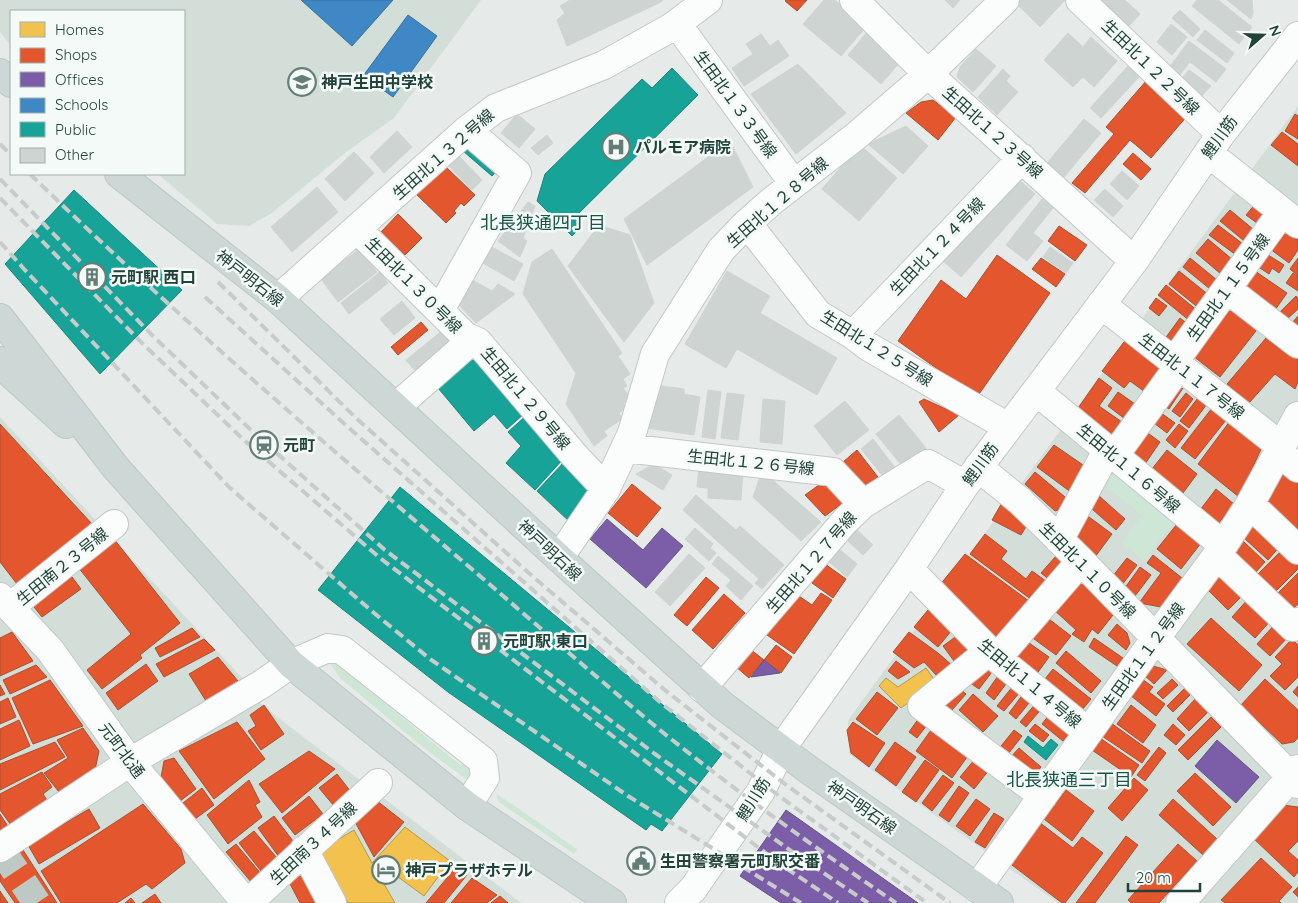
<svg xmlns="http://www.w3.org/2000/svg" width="1298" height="903" font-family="Quicksand,'Noto Sans JP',sans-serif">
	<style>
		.built { fill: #d3ded9 }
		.green { fill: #cde6d5 }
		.homes { fill: #f2c14e; stroke: #b39b48 }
		.shops { fill: #e4572e; stroke: #a95131 }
		.offices { fill: #7b5ea7; stroke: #605686 }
		.schools { fill: #3f88c5; stroke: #36739b }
		.public { fill: #17a398; stroke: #1a867c }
		.building { fill: #cdd4d2; stroke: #ced4d2 }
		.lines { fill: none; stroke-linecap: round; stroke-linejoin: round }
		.minor-tunnel { stroke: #bec9c6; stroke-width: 28; stroke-dasharray: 28 14; stroke-linecap: butt }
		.minor-casing { stroke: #c3c8c6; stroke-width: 30 }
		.major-casing { stroke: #bdc7c4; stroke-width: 30 }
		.minor { stroke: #fbfcfc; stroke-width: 28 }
		.major { stroke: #cdd7d5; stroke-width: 28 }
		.rail { stroke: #c7ccca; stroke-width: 4; stroke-dasharray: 10 5; stroke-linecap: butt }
		.labels { text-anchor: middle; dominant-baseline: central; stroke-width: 5; stroke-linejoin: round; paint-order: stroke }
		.street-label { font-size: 16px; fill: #204239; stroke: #f4faf7 }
		.poi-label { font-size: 16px; font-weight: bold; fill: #204239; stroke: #f4faf7; text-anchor: start }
		.neighbourhood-label { font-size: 18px; fill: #1a5647; stroke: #f4faf7 }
	</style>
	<rect width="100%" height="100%" fill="#e6ebe9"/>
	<path class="built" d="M0 0H481L394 118 345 153 272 213 249 226 217 224 158 174H184V11H11V46L0 32Z
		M1298 106V903H1058L849 754 848 720Z
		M0 417 245 681 263 706 521 903H0Z"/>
	<path class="green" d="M1116 472 1176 520 1144 561 1121 543 1142 515 1105 486Z
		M339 655 347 672 460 765 469 763 472 780 466 779 424 748 340 678 329 662Z
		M497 794 577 849 574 854 499 802 497 798Z"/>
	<path class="homes" d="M926 668 936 682 901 708 879 686 886 678 898 687Z
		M405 827 450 861 424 896 398 877 384 884 395 903H348L319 851 354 830 372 863Z"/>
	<path class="shops" d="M786 0H807L797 11 785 1Z
		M1147 80 1188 115 1151 158 1130 140 1085 193 1072 183 1114 134 1106 127Z
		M933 100 956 117 938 140 906 113 921 102Z
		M1295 114 1298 116V139L1285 131Z
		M1282 132 1298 144V166L1271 145Z
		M1133 153 1151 169 1141 180 1123 164Z
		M445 166 475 195 464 206 461 203 454 211 456 213 446 223 417 195Z
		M1256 203 1270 215 1261 226 1246 215Z
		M1230 210 1259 234 1249 245 1220 221Z
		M398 214 422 238 405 255 381 232Z
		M1218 225 1247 247 1240 258 1209 235Z
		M1059 226 1087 245 1075 261 1048 241Z
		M1280 227 1298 240V250L1289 263 1266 246Z
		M1208 239 1233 260 1221 274 1196 253Z
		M1265 253 1284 265 1279 273 1272 268 1269 274 1257 266Z
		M997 255 1050 293 977 397 898 341 941 280 966 299Z
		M1041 258 1065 274 1056 287 1032 269Z
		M1190 258 1217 280 1210 289 1183 267Z
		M1298 258V276L1290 269Z
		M1179 271 1210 296 1200 309 1169 284Z
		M1255 271 1287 293 1275 310 1243 288Z
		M1293 273 1298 277V291L1286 283Z
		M1166 285 1198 311 1190 321 1158 295Z
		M1296 296 1298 298V309L1286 320 1279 313Z
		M1156 298 1167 306 1159 316 1149 308Z
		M1233 306 1259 327 1220 377 1193 356Z
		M1298 316V327L1291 324Z
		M1180 318 1190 326 1174 348 1164 340Z
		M421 322 428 330 398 355 391 347Z
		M1127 338 1164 367 1145 392 1130 381 1124 388 1102 371Z
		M1266 338 1277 347 1282 340 1298 353V382L1295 389 1275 374 1249 403 1227 384Z
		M1099 378 1112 388 1099 406 1122 422 1112 436 1076 411Z
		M1176 380 1185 385 1169 409 1160 403Z
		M1118 392 1135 404 1125 419 1108 406Z
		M1186 393 1193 399 1180 417 1172 411Z
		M1201 394 1210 400 1189 428 1180 421Z
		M924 399 959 415 939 432 919 402Z
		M1212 408 1226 420 1195 459 1181 448Z
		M1157 410 1175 423 1167 433 1150 420Z
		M1230 421 1263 445 1239 497 1198 464Z
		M0 424 93 525 17 584 0 562Z
		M1179 424 1188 431 1175 448 1166 440Z
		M1145 431 1160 442 1145 464 1130 453Z
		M1054 445 1086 467 1072 493 1037 467Z
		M857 450 881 481 868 492 843 462Z
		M1167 450 1197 474 1183 493 1152 469Z
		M1285 466 1298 477V538L1262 505Z
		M1035 472 1065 497 1061 509 1055 511 1025 484Z
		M830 477 847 500 825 516 805 495Z
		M632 484 661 508 637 537 608 513Z
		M1216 489 1234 504 1218 524 1200 510Z
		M1098 495 1125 519 1116 530 1092 509Z
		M1003 501 1027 525 1021 535 992 520Z
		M1085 514 1112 534 1095 557 1073 541Z
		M1255 522 1281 545 1268 560 1243 537Z
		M1177 524 1201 543 1181 569 1157 549Z
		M985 534 1007 551 1001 559 1026 579 1032 571 1050 584 1036 603 970 554Z
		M114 539 180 623 140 655 142 658 102 689 87 670 131 634 78 567Z
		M1243 541 1265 562 1255 573 1232 553Z
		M1284 548 1298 561V569L1275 592 1257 575Z
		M965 554 1033 604 994 644 939 586Z
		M1153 555 1182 578 1161 607 1139 603 1161 573 1147 563Z
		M1056 556 1065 567 1051 581 1041 573Z
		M1127 558 1137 565 1122 585 1112 577Z
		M825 564 846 579 833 598 812 583Z
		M1140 567 1151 575 1135 596 1124 589Z
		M1222 570 1245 593 1228 610 1205 587Z
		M69 573 81 589 42 617 30 602Z
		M1298 573V604L1293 609 1277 594Z
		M706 577 719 588 687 626 674 615Z
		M1080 581 1113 615 1098 634 1092 629 1084 642 1072 634 1076 630 1053 609Z
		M821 593 832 600 794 654 767 635 796 594 812 605Z
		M724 594 745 613 713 649 692 630Z
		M1249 598 1272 619 1255 638 1232 617Z
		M928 610 952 630 938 647 914 627Z
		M1045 616 1071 636 1056 655 1030 636Z
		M1211 618 1262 665 1239 691 1187 644Z
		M1276 623 1289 636 1270 656 1257 644Z
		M1117 624 1127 633 1130 643 1126 650 1108 635Z
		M192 628 200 637 160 657 155 648Z
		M12 632 33 661 0 676V638Z
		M909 632 938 653 953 666 938 677 924 662 914 668 893 652Z
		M958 635 972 654 957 665 943 646Z
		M1022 638 1049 657 1036 675 1010 655Z
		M1094 638 1123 658 1117 666 1089 647Z
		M204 639 215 650 164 677 156 664Z
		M1292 639 1298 645V677L1285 690 1270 676 1282 664 1275 657Z
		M776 645 792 657 781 673 764 660Z
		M750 649 764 660 749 678 735 666Z
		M1066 651 1101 681 1091 693 1056 663Z
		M218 657 238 681 206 701 189 674Z
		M896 661 910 672 898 679 888 671Z
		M986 662 995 668 979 689 966 680Z
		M146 664 158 681 118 710 106 693Z
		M36 665 47 677 10 694 3 680Z
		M1153 666 1167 670 1154 684 1144 675Z
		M1053 669 1091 699 1082 710 1045 679Z
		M1000 673 1009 680 994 700 986 693Z
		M1142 679 1153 687 1149 692 1165 704 1156 716 1130 695Z
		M1172 679 1178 685 1163 699 1157 693Z
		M1265 679 1298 710V738L1294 742 1282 744 1241 705Z
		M50 680 83 726 33 744 12 698Z
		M0 685 5 694 0 696Z
		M1013 686 1020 692 1004 711 997 706Z
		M1298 686V697L1293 692Z
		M958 687 966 694 946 717 934 707Z
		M1185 688 1191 694 1173 712 1167 706Z
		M877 692 898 708 877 735 856 719Z
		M973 694 998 716 983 732 959 710Z
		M1021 697 1029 703 1016 719 1009 713Z
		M8 698 16 717 0 724V702Z
		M1196 698 1209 711 1189 731 1177 719Z
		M1037 702 1043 707 1026 727 1020 722Z
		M264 705 284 734 261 750 248 731 256 726 250 715Z
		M1131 705 1156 725 1143 743 1117 724Z
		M1049 715 1070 732 1063 741 1042 724Z
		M1211 717 1221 727 1188 760 1178 750Z
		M919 718 927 725 917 738 909 732Z
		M19 720 30 746 0 760V729Z
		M237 722 265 759 214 799 179 751Z
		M853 722 885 743 869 767 851 753 847 730Z
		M1111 723 1150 751 1142 763 1102 736Z
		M1035 724 1049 735 1043 742 1029 731Z
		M1173 724 1185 735 1176 745 1164 735Z
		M934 726 970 753 952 778 916 751Z
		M83 728 99 751 95 770 59 792 44 773 68 758 57 740Z
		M1014 730 1022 736 1005 758 997 751Z
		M1100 738 1139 765 1131 777 1092 750Z
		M55 742 65 757 0 790V764Z
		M895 742 916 757 896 786 875 770Z
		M1159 747 1166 753 1145 781 1137 775Z
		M1019 748 1041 767 1033 777 1010 758Z
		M309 751 335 769 282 813 259 784Z
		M174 758 196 789 180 801 161 777 164 761Z
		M975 759 989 770 974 789 960 777Z
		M925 760 939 770 916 802 902 792Z
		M42 772 52 787 43 794 47 800 11 825 0 810V794Z
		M1195 773 1231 807 1213 826 1177 791Z
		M337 774 351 792 334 806 319 788Z
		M943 775 954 783 932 811 922 803Z
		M1134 778 1148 790 1122 821 1108 808Z
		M249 780 260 802 255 805 262 817 228 844 207 815Z
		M959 786 969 793 949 822 939 815Z
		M202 788 214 805 195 819 183 803Z
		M1066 790 1094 811 1072 841 1044 819Z
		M309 796 323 814 295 835 282 818Z
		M372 797 404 822 374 857 353 818Z
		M976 799 990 809 970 836 956 826Z
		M1173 799 1217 839 1203 855 1159 815Z
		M143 804 181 849 185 863 152 889 146 884 117 903H61L41 871Z
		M1283 805 1298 807V841L1288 851 1298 860V872L1294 877 1252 837Z
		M89 809 100 828 39 864 28 845Z
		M994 813 1004 819 985 848 975 842Z
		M0 814 57 903H15L0 881Z
		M274 816 296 845 279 857 258 828Z
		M1039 822 1073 848 1082 837 1103 853 1065 903H1062L1008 862Z
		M254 831 277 858 261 871 239 843Z
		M1126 836 1138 845 1095 903H1076Z
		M236 844 262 875 252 883 226 852Z
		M1178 844 1197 861 1159 903H1131L1128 900Z
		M1261 858 1292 887 1279 901 1281 903H1225L1221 900Z
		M302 862 320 903H300L286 876Z
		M457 866 467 875 444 903H426Z
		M472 878 497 895 487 903H451Z
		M1298 887V897L1293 892Z
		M0 891 8 903H0Z
		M155 894 161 903H142Z
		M500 896 508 903H491Z
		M131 898 135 903H125Z"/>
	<path class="offices" d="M607 519 643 550 662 528 683 546 646 588 590 539Z
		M764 660 780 673 751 677Z
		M1217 740 1259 777 1236 803 1195 766Z
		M786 810 918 903H781L740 876Z"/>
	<path class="schools" d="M301 0H393L352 46Z
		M408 15 437 36 393 97 363 76Z"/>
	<path class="public" d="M672 68 698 95 574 218 582 226 572 236 537 201 545 174 642 79 652 88Z
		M471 143 499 168 492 176 463 151Z
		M74 190 182 290 100 374 5 264Z
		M468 353 479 366 484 362 526 412 507 429 494 414 474 431 433 382Z
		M528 414 564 458 535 490 506 463 521 446 508 432Z
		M566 460 592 491 571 523 537 491Z
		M400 487 722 754 662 831 651 824 646 830 448 692 318 590Z
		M1028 736 1043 748 1051 739 1058 745 1046 760 1024 742Z
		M628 861a13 13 0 1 1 26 0a13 13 0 1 1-26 0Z"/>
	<path class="building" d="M570 0H663L661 2 567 46 557 20 565 13 560 6Z
		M824 0H835L866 27 841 56 803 24Z
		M945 0H960L953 8Z
		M1021 0H1065L1040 27 1017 4Z
		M1097 0H1125L1140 14 1127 28Z
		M1197 0H1218L1252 27 1239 44 1192 6Z
		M1227 0H1252L1253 13 1251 19Z
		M1180 10 1200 29 1193 37 1172 18Z
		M1171 24 1187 37 1172 55 1157 42Z
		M1205 30 1234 53 1227 63 1197 40Z
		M867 32 901 61 881 84 848 55Z
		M1068 33 1083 47 1091 37 1117 61 1094 87 1083 77 1073 87 1044 60Z
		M761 34 770 46 778 40 789 56 744 86 732 68 753 54 746 44Z
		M1189 41 1226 69 1216 82 1190 62 1178 77 1168 69Z
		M976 49 996 66 973 92 957 77 960 67Z
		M798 64 846 113 796 154 751 94Z
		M1129 65 1140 76 1101 118 1090 108Z
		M1003 69 1010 76 1006 81 1018 92 997 115 978 97Z
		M1189 70 1211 86 1198 100 1176 85Z
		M517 114 535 129 519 148 501 133Z
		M1084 119 1101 133 1064 177 1047 163Z
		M906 126 928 146 903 174 868 144Z
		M397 131 412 147 384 173 370 157Z
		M547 135 553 143 538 155 531 148Z
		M730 141 753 187 647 265 624 219Z
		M860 145 897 178 859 221 822 189Z
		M354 152 374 173 345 201 325 179Z
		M458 155 482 180 472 190 448 165Z
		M1122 171 1139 186 1127 200 1110 184Z
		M1017 178 1035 194 961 277 943 261Z
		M317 187 338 212 292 252 271 227Z
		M1105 189 1123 206 1113 217 1094 200Z
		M1042 199 1053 208 1033 233 1043 241 1027 261 1006 245Z
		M528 202 535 206 523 238 527 241 520 257 498 241Z
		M599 225 630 235 654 303 624 342 568 266Z
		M492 247 523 264 514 281 483 263Z
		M1050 247 1073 263 1066 273 1043 257Z
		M359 249 377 272 338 302 321 279Z
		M552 249 622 353 618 356 630 374 623 379 627 386 623 388 631 398 623 403 626 408 619 413 622 419 604 431 607 436 594 446 566 404 576 373 523 294 532 262Z
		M727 271 770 296 760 313 837 358 817 395 737 349 726 368 685 344Z
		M380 272 388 283 349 314 341 303Z
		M472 280 492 291 498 284 515 294 476 323 457 303Z
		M402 301 415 318 394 335 380 319Z
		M443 330 453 341 416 372 406 360Z
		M654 385 684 389V394L700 397 694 435 647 428Z
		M708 390 721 392 715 439 702 437Z
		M727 393 744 395 738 440 721 438Z
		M763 399 785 401 782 444 760 442Z
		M845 401 869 430 837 455 814 426Z
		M899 415 926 448 903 467 876 434Z
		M873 439 896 469 885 479 861 449Z
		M654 464 672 475 663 490 636 474Z
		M699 468 743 471 741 500 708 498V488L697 487Z
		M762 471 821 522 801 541 753 497Z
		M696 495 736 530 740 526 784 565 762 589 755 583 759 579 683 510Z
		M695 528 713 544 710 548 716 553 709 561 685 539Z
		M856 529 873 545 863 555 847 540Z
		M838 548 857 564 847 577 828 561Z
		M689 554 705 568 670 606 655 592Z
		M718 556 753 586 741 600 726 586 731 580 712 564Z"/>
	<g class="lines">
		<path class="minor-tunnel" d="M0 848 37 903"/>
		<defs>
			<path id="minor" d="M854 0 928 74 1134 261
				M1080 0 1221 134
				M677 24 794 184
				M1208 153 1298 224
				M747 223 818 314 853 335 869 347 1008 427
				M357 229 465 336 478 342 574 455 606 489
				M1227 289 1298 344
				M278 299 467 130 496 108 604 65 672 27 708 0
				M1101 304 1282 447
				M440 310 517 173 467 130
				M853 335 1022 158
				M1174 362 1282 212
				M1036 391 1223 545
				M396 407 472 340
				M625 448 833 472 863 504
				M1280 453 1298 468
				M1114 456 1179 366
				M978 467 1020 501 1081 561 1298 784
				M1250 504 1298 550
				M1059 540 1107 451
				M1217 555 1293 627 1298 622
				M559 558 606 489 632 433 655 354 721 250 747 223 772 201 856 136 928 74 1005 0
				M909 569 993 655 1088 732
				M0 597 50 650 130 762 246 903
				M10 607 114 524
				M989 651 922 706 1043 796
				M997 658 1081 561
				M702 688 845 521 863 504 928 464 965 485
				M0 848 130 762 262 684 291 664 328 648 342 650 483 761 485 778 467 806
				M304 850 332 903
				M977 888 1155 639 1217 555 1250 504 1298 416
				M248 903 378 783
				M679 903 693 889 761 791 781 749 909 569 965 485 1134 261 1221 134 1298 36
				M1180 903 1298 769"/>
			<path id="major" d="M0 73 11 83
				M119 174 278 299 559 558 722 705 809 770 999 903
				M0 318 116 468 291 664 467 806 612 903
				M0 361 9 372 66 424"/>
		</defs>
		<use href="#minor" class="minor-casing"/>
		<use href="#major" class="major-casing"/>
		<use href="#minor" class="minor"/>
		<use href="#major" class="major"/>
		<path class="rail" d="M0 144 11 155
			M30 174C166 306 310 431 454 554 525 614 594 676 666 735 740 794 817 849 896 903
			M0 179 153 336 252 431 385 550 655 754 794 853 868 903
			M0 198 142 343 245 441 380 558 780 864 838 903
			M0 242 24 269 230 488 374 613 430 659 628 796 801 903
			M218 282 356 418 530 574 666 691 785 784 950 903
			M205 297 349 428 660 702 779 796 927 903"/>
	</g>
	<defs>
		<symbol id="school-ring" viewBox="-11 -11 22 22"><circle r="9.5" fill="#f4faf7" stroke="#657d77" stroke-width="1.5"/><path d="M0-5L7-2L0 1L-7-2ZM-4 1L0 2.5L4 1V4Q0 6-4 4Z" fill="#657d77"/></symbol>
		<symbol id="hospital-ring" viewBox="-11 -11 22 22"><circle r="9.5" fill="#f4faf7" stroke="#657d77" stroke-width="1.5"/><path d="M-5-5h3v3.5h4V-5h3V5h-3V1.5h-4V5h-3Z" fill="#657d77"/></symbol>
		<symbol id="building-ring" viewBox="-11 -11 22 22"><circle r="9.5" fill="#f4faf7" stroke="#657d77" stroke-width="1.5"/><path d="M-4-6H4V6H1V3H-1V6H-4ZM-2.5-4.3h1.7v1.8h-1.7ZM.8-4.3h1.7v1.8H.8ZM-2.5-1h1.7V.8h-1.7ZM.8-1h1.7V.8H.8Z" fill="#657d77"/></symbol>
		<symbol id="station-ring" viewBox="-11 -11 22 22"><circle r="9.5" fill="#f4faf7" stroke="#657d77" stroke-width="1.5"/><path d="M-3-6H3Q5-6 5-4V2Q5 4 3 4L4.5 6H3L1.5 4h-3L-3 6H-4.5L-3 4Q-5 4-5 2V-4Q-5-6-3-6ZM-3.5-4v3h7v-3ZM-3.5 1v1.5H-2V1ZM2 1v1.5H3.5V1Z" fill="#657d77"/></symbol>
		<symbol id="civic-ring" viewBox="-11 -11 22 22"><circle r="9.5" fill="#f4faf7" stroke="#657d77" stroke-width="1.5"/><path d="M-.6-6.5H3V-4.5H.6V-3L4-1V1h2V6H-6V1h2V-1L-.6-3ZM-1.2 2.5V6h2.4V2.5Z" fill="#657d77"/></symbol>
		<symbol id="hotel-ring" viewBox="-11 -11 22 22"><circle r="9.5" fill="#f4faf7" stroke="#657d77" stroke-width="1.5"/><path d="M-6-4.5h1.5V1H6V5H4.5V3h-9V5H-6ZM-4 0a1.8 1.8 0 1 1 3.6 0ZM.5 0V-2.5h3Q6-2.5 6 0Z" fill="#657d77"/></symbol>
	</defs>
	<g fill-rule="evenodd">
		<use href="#school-ring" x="286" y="66" width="32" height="32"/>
		<use href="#hospital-ring" x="600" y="131" width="32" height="32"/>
		<use href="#building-ring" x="76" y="261" width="32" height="32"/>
		<use href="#station-ring" x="248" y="429" width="32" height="32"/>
		<use href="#building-ring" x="468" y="625" width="32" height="32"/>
		<use href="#civic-ring" x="625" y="845" width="32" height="32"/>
		<use href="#hotel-ring" x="370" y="854" width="32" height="32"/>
	</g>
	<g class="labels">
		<g class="street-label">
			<text transform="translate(1151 67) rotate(44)">生田北１２２号線</text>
			<text transform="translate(736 104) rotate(54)">生田北１３３号線</text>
			<text transform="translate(993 132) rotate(42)">生田北１２３号線</text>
			<text transform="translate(1219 137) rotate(-54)">鯉川筋</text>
			<text transform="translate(443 154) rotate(-41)">生田北１３２号線</text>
			<text transform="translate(777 202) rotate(-41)">生田北１２８号線</text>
			<text transform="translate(937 246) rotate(-46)">生田北１２４号線</text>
			<text transform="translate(250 278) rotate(38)">神戸明石線</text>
			<text transform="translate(414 285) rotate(45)">生田北１３０号線</text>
			<text transform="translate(1228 287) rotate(-54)">生田北１１５号線</text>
			<text transform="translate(877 348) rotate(32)">生田北１２５号線</text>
			<text transform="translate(1192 376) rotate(38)">生田北１１７号線</text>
			<text transform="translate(526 398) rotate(50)">生田北１２９号線</text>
			<text transform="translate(751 462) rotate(6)">生田北１２６号線</text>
			<text transform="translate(980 464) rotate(-54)">鯉川筋</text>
			<text transform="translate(1129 468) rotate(40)">生田北１１６号線</text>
			<text transform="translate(550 550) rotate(43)">神戸明石線</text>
			<text transform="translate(811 562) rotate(-49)">生田北１２７号線</text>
			<text transform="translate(62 566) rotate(-39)">生田南２３号線</text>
			<text transform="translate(1088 570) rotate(45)">生田北１１０号線</text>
			<text transform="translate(1143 656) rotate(-54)">生田北１１２号線</text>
			<text transform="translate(1030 683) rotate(40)">生田北１１４号線</text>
			<text transform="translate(122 750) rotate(53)">元町北通</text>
			<text transform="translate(753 799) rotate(-58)">鯉川筋</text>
			<text transform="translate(862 807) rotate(35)">神戸明石線</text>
			<text transform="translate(313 843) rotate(-43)">生田南３４号線</text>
		</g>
		<g class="poi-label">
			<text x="321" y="82">神戸生田中学校</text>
			<text x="635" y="147">パルモア病院</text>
			<text x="111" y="277">元町駅 西口</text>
			<text x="283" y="445">元町</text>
			<text x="503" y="641">元町駅 東口</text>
			<text x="660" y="861">生田警察署元町駅交番</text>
			<text x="405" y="870">神戸プラザホテル</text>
		</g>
		<g class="neighbourhood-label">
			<text x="543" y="222">北長狭通四丁目</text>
			<text x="1069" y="779">北長狭通三丁目</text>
		</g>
	</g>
	<rect x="10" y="10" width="175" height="165" fill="#f4faf7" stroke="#9fb0ab"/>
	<rect x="20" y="22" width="25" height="15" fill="#f2c14e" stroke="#9fb0ab"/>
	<text x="55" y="35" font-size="15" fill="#204239">Homes</text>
	<rect x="20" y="48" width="25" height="15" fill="#e4572e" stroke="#9fb0ab"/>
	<text x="55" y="60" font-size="15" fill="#204239">Shops</text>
	<rect x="20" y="72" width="25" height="15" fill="#7b5ea7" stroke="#9fb0ab"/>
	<text x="55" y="85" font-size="15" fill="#204239">Offices</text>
	<rect x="20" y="98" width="25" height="15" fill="#3f88c5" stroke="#9fb0ab"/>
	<text x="55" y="110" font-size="15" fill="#204239">Schools</text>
	<rect x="20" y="122" width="25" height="15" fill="#17a398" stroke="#9fb0ab"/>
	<text x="55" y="135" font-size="15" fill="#204239">Public</text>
	<rect x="20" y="148" width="25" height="15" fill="#cdd4d2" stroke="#9fb0ab"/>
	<text x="55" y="160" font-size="15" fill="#204239">Other</text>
	<g transform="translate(1263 35) rotate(70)" stroke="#f4faf7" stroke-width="4" paint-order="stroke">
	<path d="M0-4L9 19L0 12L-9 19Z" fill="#204239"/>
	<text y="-8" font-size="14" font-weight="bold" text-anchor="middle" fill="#204239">N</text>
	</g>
	<path d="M1128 883v8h72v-8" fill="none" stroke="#204239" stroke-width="2.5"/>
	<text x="1136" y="883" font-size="15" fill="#204239" stroke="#f4faf7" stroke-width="4" paint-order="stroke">20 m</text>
</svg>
